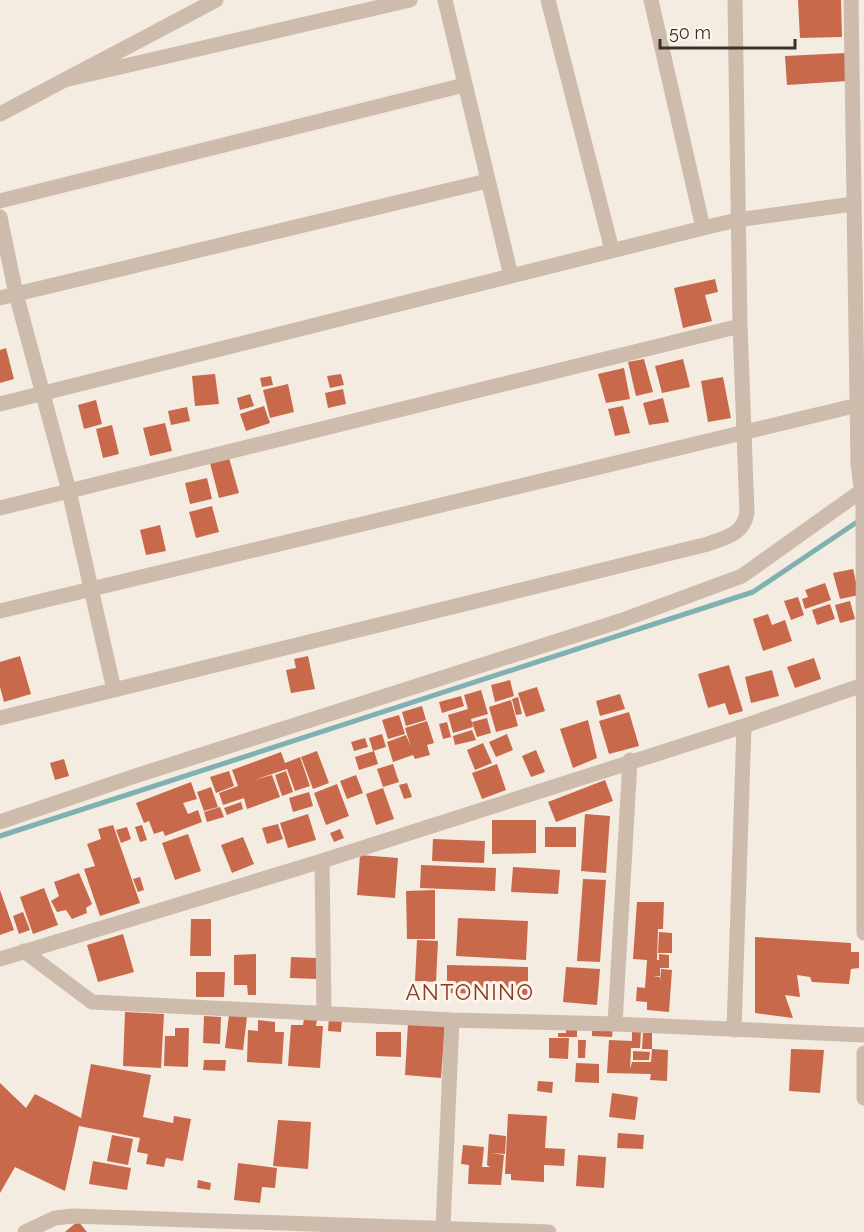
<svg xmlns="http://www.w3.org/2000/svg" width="864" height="1232" font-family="Raleway,sans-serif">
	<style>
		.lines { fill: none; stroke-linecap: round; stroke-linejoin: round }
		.stream { stroke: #7fb0b2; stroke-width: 5 }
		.building { fill: #c8694b }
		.minor { stroke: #cdbbac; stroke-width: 15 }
		.labels { text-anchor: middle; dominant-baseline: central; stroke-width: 6; stroke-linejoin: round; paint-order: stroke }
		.quarter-label { font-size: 22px; letter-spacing: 1.5px; fill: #8c3b22; stroke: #fbf5ee }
	</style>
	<rect width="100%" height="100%" fill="#f4ebe1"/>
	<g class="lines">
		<path class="stream" d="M0 836 753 592 860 520"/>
	</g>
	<path class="building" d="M798 0H841L842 37 800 38Z
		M846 53 847 81 787 85 785 56Z
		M715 279 718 292 705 295 712 321 683 328 674 288Z
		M6 348 14 379 0 383V350Z
		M644 359 653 392 636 396 628 362Z
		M683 359 690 387 662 393 655 366Z
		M624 368 630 399 606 403 598 374Z
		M215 374 219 404 195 406 192 376Z
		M341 374 344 385 330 388 327 376Z
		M271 376 273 385 262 387 260 378Z
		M723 377 731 418 708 422 701 381Z
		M288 384 294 412 270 418 263 390Z
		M343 389 346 404 328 408 325 393Z
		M250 394 254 406 240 410 237 398Z
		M663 398 669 422 649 425 643 403Z
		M96 400 102 424 84 429 78 405Z
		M264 406 270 423 246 431 240 414Z
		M623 406 630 433 615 436 608 409Z
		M187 407 190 421 171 425 168 411Z
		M165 423 172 451 150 456 143 428Z
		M112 425 119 454 103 458 96 429Z
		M229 458 239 493 219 498 210 463Z
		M207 478 212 499 190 504 185 483Z
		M212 506 219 532 196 538 189 512Z
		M160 525 166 551 146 555 140 530Z
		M853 569 859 595 840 599 833 573Z
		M825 583 831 600 805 609 802 599 808 597 805 590Z
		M798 597 804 615 791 620 784 601Z
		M850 601 855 619 840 623 835 605Z
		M830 604 835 619 817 625 812 610Z
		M768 614 772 625 785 620 792 641 763 651 753 619Z
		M20 656 31 694 4 702 0 687V662Z
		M308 656 315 689 291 693 286 670 296 668 294 659Z
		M814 658 821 679 795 688 787 667Z
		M729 665 743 711 729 715 725 703 708 708 698 674Z
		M772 670 779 696 751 703 745 677Z
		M510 680 514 696 495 702 491 685Z
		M537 687 545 711 526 717 518 693Z
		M481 690 488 714 471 719 473 727 453 733 448 715 468 709 464 695Z
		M620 694 625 709 600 716 596 701Z
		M461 696 464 706 442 713 439 702Z
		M518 697 522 714 516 715 512 699Z
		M511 700 518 726 496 732 489 707Z
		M422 706 426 720 406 726 402 712Z
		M629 712 639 746 609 754 599 721Z
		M399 715 405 734 388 739 382 720Z
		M487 718 491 733 477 737 472 722Z
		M588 720 597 758 573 768 560 729Z
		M427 721 434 743 427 745 430 755 415 759 413 755 393 762 387 742 406 735 411 747 405 728Z
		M447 722 451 737 443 739 439 724Z
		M472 730 476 740 455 745 453 736Z
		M382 734 386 747 373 751 369 738Z
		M507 734 513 750 496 757 489 742Z
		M365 738 368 747 354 751 351 742Z
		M483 743 492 763 475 770 467 750Z
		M536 750 545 772 531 777 522 756Z
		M317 751 329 783 313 789 301 757Z
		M374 751 378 764 359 770 355 757Z
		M281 752 285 763 300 757 310 786 295 791 287 769 254 780 272 775 280 797 247 809 244 798 223 805 219 793 238 786 232 770Z
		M64 759 69 776 55 780 50 763Z
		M393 764 399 782 383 787 377 769Z
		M497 764 506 790 482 799 472 773Z
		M229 771 234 786 216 793 210 777Z
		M286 771 293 792 282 796 275 775Z
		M356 775 363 793 347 799 340 781Z
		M605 780 613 801 556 822 548 802Z
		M191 782 197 799 183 803 188 814 198 810 202 822 165 836 163 831 154 834 149 821 144 823 136 803Z
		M407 783 412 797 404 799 399 785Z
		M337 784 349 816 326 825 314 793Z
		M211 787 218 807 204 811 197 792Z
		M383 788 394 819 376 825 366 794Z
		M309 792 313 806 293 812 289 798Z
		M241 802 243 809 227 815 224 808Z
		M220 807 224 817 207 822 204 812Z
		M308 814 316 840 288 848 280 823Z
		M585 814 610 816 606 873 581 871Z
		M492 820H536V853L492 854Z
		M278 824 283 839 267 844 262 828Z
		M113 825 140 903 100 916 84 869 95 866 87 844 101 839 98 829Z
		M142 825 147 840 140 842 135 827Z
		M127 827 131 839 121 843 116 830Z
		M545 827H576V847H545Z
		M340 829 344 838 334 842 330 833Z
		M188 834 201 871 175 880 162 843Z
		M243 837 254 864 232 873 221 845Z
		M433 839 485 841 484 863 432 861Z
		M360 855 398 858 395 898 357 895Z
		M421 865 496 868 495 891 420 888Z
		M513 867 560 870 558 894 511 892Z
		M79 873 92 904 86 908 87 913 72 919 66 910 57 912 51 901 59 896 54 882Z
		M140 877 144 890 138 892 133 879Z
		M583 879 606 880 600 962 577 961Z
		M44 888 58 925 33 934 20 897Z
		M0 890 14 930 0 935Z
		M435 890V939H407L406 891Z
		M637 902H664L663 929H658L657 960H659V954L669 955V968H660V976L653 977H660V982L661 969 672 970 669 1012 647 1010V1002L636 1001 637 987 645 988 647 960 633 959Z
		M23 912 30 930 19 934 13 916Z
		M458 918 528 921 526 960 456 956Z
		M191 919H211V956H190Z
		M659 932 672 933V953H658Z
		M123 934 134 972 98 982 87 945Z
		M755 937 851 943V952H859V968L851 969 849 984 812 982 810 977 797 975 800 997 785 995 793 1018 755 1013Z
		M417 940 438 941 436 982 415 981Z
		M256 954V995H248L247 985H234V955Z
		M291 957 317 958V979L290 978Z
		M447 965 528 967V995L447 993Z
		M566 967 600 969 597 1005 563 1002Z
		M196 972H225L224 997H196Z
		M125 1012 164 1014 161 1068 123 1066Z
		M229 1015 247 1017 243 1050 225 1048Z
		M204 1016 221 1017 220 1044 203 1043Z
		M329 1017 342 1018 341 1032 328 1031Z
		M304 1019 317 1020 316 1026H323L320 1068 288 1066 291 1025H303Z
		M258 1020 275 1022V1032H284L282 1064 247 1062 248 1030 258 1031Z
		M408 1023 445 1025 441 1078 405 1075Z
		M592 1026 613 1027 612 1037 592 1036Z
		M566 1027H577V1037H558V1033H566Z
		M175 1028H189L188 1067 164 1066 165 1036H175Z
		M632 1031H641L640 1048H631L630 1069 632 1062H651L652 1049 668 1050 667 1081 650 1080 651 1074 607 1073 609 1040 632 1041Z
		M376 1032H401V1057L376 1056Z
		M643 1033H652V1049H642Z
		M549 1038H569L568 1059 549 1058Z
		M578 1040H586L585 1058H578Z
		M791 1049 824 1050 820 1093 789 1091Z
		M633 1051 650 1052 649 1060H633Z
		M204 1060H226L225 1071 203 1070Z
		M576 1063 599 1064V1083L575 1082Z
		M91 1064 151 1075 143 1117 173 1123 174 1116 191 1119 183 1161 166 1158 164 1167 146 1164 148 1154 137 1152 140 1138 79 1126 65 1191 15 1167 0 1193V1083L26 1108 35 1094 81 1118Z
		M538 1081 553 1082 552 1093 537 1091Z
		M612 1093 638 1097 635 1120 609 1117Z
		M508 1114 547 1116 545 1148 565 1149 564 1166 544 1165V1182L511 1180V1174H505Z
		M278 1120 311 1122 308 1169 273 1166Z
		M618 1133 644 1135 643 1149 617 1148Z
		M489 1134 506 1136 505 1154 491 1153 504 1155 501 1185 468 1184 469 1165 461 1164 463 1145 484 1147 482 1167H490L487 1165Z
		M112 1135 133 1139 128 1165 107 1161Z
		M578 1155 606 1157 604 1188 576 1186Z
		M93 1161 131 1168 127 1190 89 1184Z
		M238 1163 277 1168 275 1188 262 1187 260 1203 234 1200Z
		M198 1180 211 1183 210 1190 197 1188Z
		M78 1221 87 1232H65Z"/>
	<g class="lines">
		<path class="minor" d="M445 0 511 276
			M548 0 612 250
			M651 0 703 228
			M851 0 858 464 863 503 864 933
			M64 80 410 0
			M0 114 216 0
			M0 201 464 85
			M0 217 16 294 69 491 114 690
			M0 298 487 181
			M0 404 703 228 737 220 853 204
			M0 508 740 326
			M0 611 858 405
			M0 718 708 544C727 537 743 534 747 513L740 326 735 0
			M0 822 129 778 620 621 742 576 864 489
			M322 861 324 1013
			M24 951 92 1002 452 1020 615 1024 864 1035
			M0 959 322 861 744 726 863 685
			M615 1024 630 760
			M734 1030 744 726
			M864 1053V1098
			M443 1227 452 1020
			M25 1232 55 1218 73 1216 549 1232"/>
	</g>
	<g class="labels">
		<g class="quarter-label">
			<text x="470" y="992">ANTONINO</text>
		</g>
	</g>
	<path d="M660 39v9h135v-9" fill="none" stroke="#3b302b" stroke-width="3"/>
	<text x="669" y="39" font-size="18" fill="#3b302b" stroke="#fbf5ee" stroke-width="4.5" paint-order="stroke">50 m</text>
</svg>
